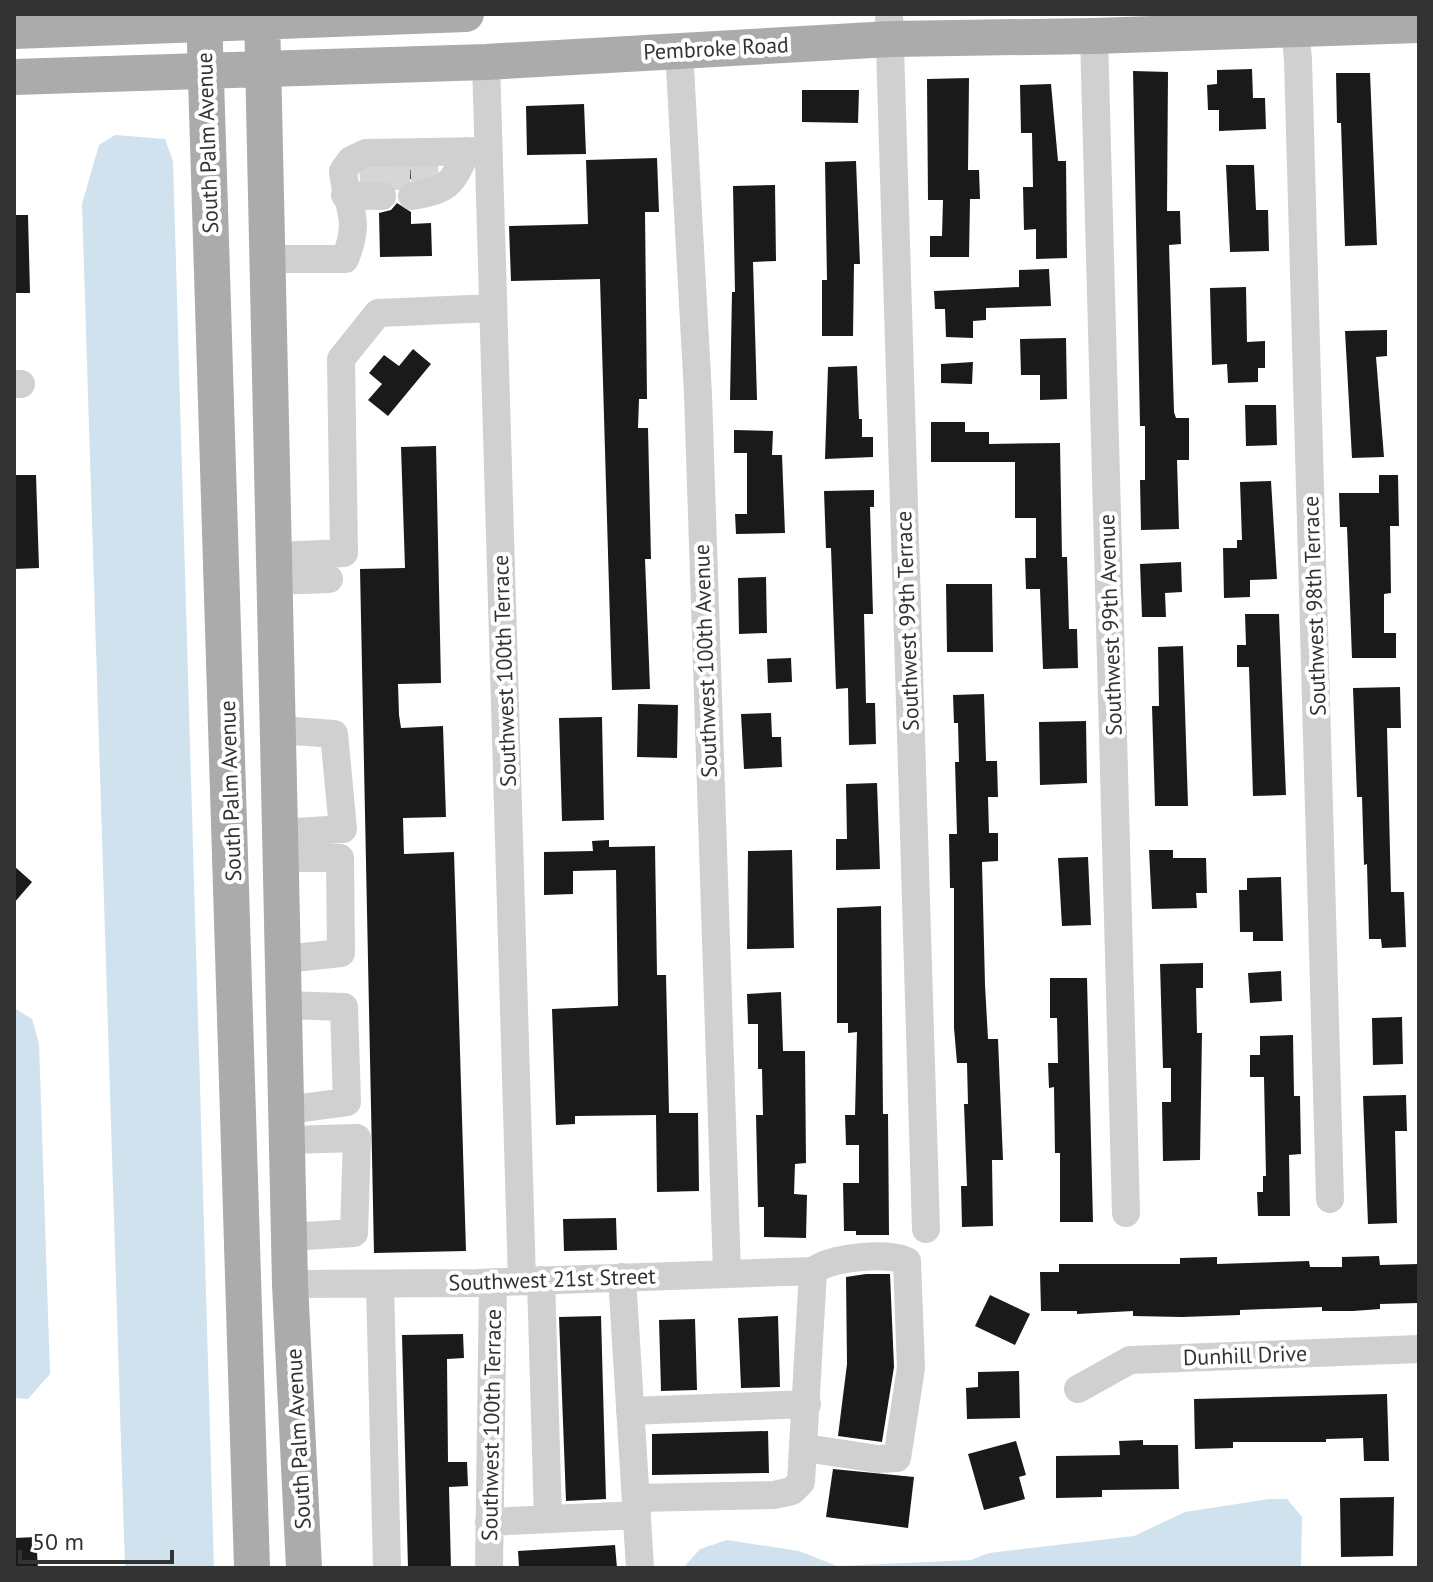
<svg xmlns="http://www.w3.org/2000/svg" width="1433" height="1582" font-family="'PT Sans',sans-serif">
	<style>
		.water { fill: #cfe2ee }
		.building { fill: #1a1a1a }
		.lines { fill: none; stroke-linecap: round; stroke-linejoin: round }
		.minor-tunnel { stroke: #d6d6d6; stroke-width: 28; stroke-dasharray: 28 14; stroke-linecap: butt }
		.minor { stroke: #d0d0d0; stroke-width: 28 }
		.major { stroke: #ababab; stroke-width: 36 }
		.labels { text-anchor: middle; dominant-baseline: central; stroke-width: 8; stroke-linejoin: round; paint-order: stroke }
		.street-label { font-size: 22px; fill: #333; stroke: #fff }
	</style>
	<rect width="100%" height="100%" fill="#fff"/>
	<path class="water" d="M115 135 165 139 173 161 214 1568H125L82 204 99 145Z
		M14 1008 32 1019 39 1043 50 1374 28 1399 14 1398Z
		M1269 1499H1287L1302 1517 1301 1568H683L700 1549 727 1540 799 1551 837 1566 971 1560 989 1553 1134 1536 1185 1512Z"/>
	<path class="building" d="M1252 69 1253 98H1265L1266 129 1219 131V110H1208L1207 85 1217 84V70Z
		M1133 71 1168 72 1167 211H1180L1181 244 1169 245 1174 412 1176 418H1189V460H1177L1179 529 1141 530 1140 480H1145V426H1140Z
		M1336 73H1370L1377 245 1345 246 1341 123H1337Z
		M969 78 968 170H979L980 199H970L969 257H930V236H942L943 200H928L927 79Z
		M1051 84 1058 161H1066L1067 258 1036 259V229L1024 230 1023 187H1033L1032 133H1021L1020 85Z
		M802 90H859L858 123 802 122Z
		M584 104 586 154 527 155 526 106Z
		M657 158 659 212H645L647 399H639L638 428H648L651 559H645L650 689 612 690 600 279 511 281 509 226 588 224 586 160Z
		M856 161 860 264H854L853 336H822V280H827L825 162Z
		M1226 165H1254L1256 210H1268L1269 251 1230 252Z
		M438 169 408 180 397 188 390 181 361 178V175L370 170Z
		M775 185 776 261 753 262 757 400H730L732 292H735L733 186Z
		M397 203 411 212V224L431 223 432 256 380 257 379 213 391 210Z
		M14 215H28L30 293H14Z
		M1049 269 1051 306 986 308V320L973 321V338L946 337 945 309H935L934 291 1019 287V270Z
		M1246 287 1247 342 1265 341V368H1258V382L1228 383 1227 364 1212 365 1210 288Z
		M1387 330V356L1376 357 1384 457 1352 458 1345 331Z
		M1066 338 1067 399 1040 400V375H1021L1020 339Z
		M413 349 431 364 388 416 368 400 382 384 369 373 384 355 399 366Z
		M973 362 972 384 941 383V364Z
		M857 366 859 419H862V437H873V457L825 459 828 367Z
		M1245 405H1276L1277 445 1246 446Z
		M931 422H965V432H989V444L1060 443 1062 557H1067L1069 629H1077L1078 668 1043 669 1040 589H1026L1025 558H1036V518H1015V462H931Z
		M734 430 773 431 772 455H782L785 533 736 534 735 514H747V453H734Z
		M436 446 441 683 398 684 399 715 401 728 443 726 446 817 403 818 404 854 454 852 466 1251 374 1253 360 569 405 568 401 447Z
		M14 475H36L39 568 14 569Z
		M1379 475H1398L1399 526H1390L1391 593 1384 594V633H1396V658H1352L1347 527H1340L1339 493H1379Z
		M1271 481 1277 579 1250 580V597L1224 598 1223 548H1237V540H1242L1240 482Z
		M874 490V507H870L873 614H864L866 703H875L876 744 849 745 848 688 836 689 831 548H826L824 491Z
		M1181 562 1182 592 1165 593 1166 617H1142L1140 564Z
		M766 577 767 633 739 634 738 578Z
		M946 584H992L993 652H947Z
		M1245 614H1279L1286 795 1253 796 1249 667H1237V645H1246Z
		M1183 646 1188 806H1155L1152 706H1159L1158 647Z
		M791 658 792 682 768 683 767 659Z
		M1400 687 1401 728H1387L1391 892H1404L1406 947 1382 948 1381 939H1369L1367 864 1364 865 1362 797H1357L1353 688Z
		M984 694 986 761H997L998 797H988L989 833H998V861L982 862 985 985 988 1039H998L1003 1160H992L993 1226 962 1227 961 1186H967L964 1104H968L967 1063H957L954 1028V888H950L949 834H957L955 762H959L958 723H954L953 695Z
		M638 704 678 705 677 758 637 757Z
		M771 713 772 737H781L782 767 744 769 741 714Z
		M602 717 604 820 562 821 559 718Z
		M1086 721 1087 783 1040 785 1039 722Z
		M877 783 880 869 836 870V839H847L846 784Z
		M609 840V847L655 846 657 975H666L669 1113H698L699 1191 657 1192 656 1115 575 1116V1124L556 1125 552 1009 618 1006 616 870 573 871V894L544 895V852L593 851 592 841Z
		M792 850 794 948 747 949 748 851Z
		M1149 850H1173V858H1206L1207 893H1196L1197 908 1152 909Z
		M1088 857 1091 925 1062 926 1058 858Z
		M14 866 32 882 14 903Z
		M1281 877 1283 941H1253V932H1240L1239 890H1247V878Z
		M881 906 883 1114H888L889 1235H856V1231H844L843 1183H859V1145H846L845 1115H855L857 1032 848 1033V1023H837V908Z
		M1203 963V988H1196L1197 1033H1202L1200 1160 1163 1161 1162 1102H1171V1068H1163L1160 964Z
		M1281 971 1282 1001 1250 1003 1248 973Z
		M1050 978H1087L1093 1222H1060V1153H1055L1054 1087 1049 1088 1048 1063H1058L1057 1018H1050Z
		M781 992 783 1051H805L806 1163 795 1164 794 1194 807 1195 806 1238 764 1237V1207H758L756 1115H763L762 1069H758V1024H748L747 994Z
		M1402 1017 1403 1064 1373 1065 1372 1018Z
		M1293 1035 1294 1096H1300L1301 1154 1289 1155 1290 1216H1258L1257 1192H1263V1176H1266L1264 1077H1250V1055H1260V1036Z
		M1406 1095 1407 1131H1395L1397 1223 1368 1224 1363 1096Z
		M616 1218 617 1250 564 1251 563 1219Z
		M1379 1256 1380 1265 1419 1264V1303L1380 1304V1309L1353 1311H1322V1307L1240 1310V1315L1182 1317 1133 1316V1311L1077 1314V1311H1041L1040 1272H1059V1264H1180V1258L1217 1257V1264L1309 1261 1310 1267H1342V1257Z
		M866 1274H890L894 1367 882 1442 838 1436 847 1364 846 1277Z
		M990 1295 1030 1314 1015 1345 975 1326Z
		M601 1316 606 1499 566 1501 559 1317Z
		M778 1316 780 1387 741 1388 738 1318Z
		M695 1319 697 1390 661 1391 659 1320Z
		M463 1334 464 1358 447 1359 448 1462H467L468 1486 449 1487 451 1568H408L402 1335Z
		M1019 1371 1020 1418 967 1419 966 1388 978 1387V1372Z
		M1387 1394 1389 1461H1364L1363 1438 1326 1439V1442H1233V1448L1195 1449 1194 1399Z
		M768 1431 769 1473 652 1475V1434Z
		M1143 1440V1445H1178L1179 1489 1102 1490V1497L1056 1498V1456L1120 1455 1119 1441Z
		M1016 1441 1026 1475 1019 1477 1025 1499 984 1510 968 1454Z
		M833 1469 914 1477 908 1528 826 1517Z
		M1394 1497 1393 1556 1341 1557 1340 1498Z
		M36 1537 38 1568H14V1538Z
		M615 1545 617 1568H519L518 1551Z"/>
	<g class="lines">
		<path class="minor-tunnel" d="M396 162V196
			M424 162 425 181
			M373 163 374 184"/>
		<path class="minor" d="M889 14 926 1229
			M1294 14 1298 60 1330 1199
			M1094 36 1126 1213
			M679 49 698 394 727 1273
			M486 62 522 1280
			M345 195 382 196
			M412 196C447 190 453 185 466 151
			M269 259H345C362 217 347 210 343 171L351 160 366 153 488 151
			M14 384H21
			M276 556 344 553 341 359 378 313 493 308
			M277 581 329 579
			M280 730 334 734 343 829 282 833
			M282 858H340L341 953 284 959
			M285 1005 344 1007 347 1102 287 1110
			M288 1140 357 1138 354 1233 289 1237
			M622 1277 640 1568
			M541 1280 548 1519
			M290 1284 476 1283 813 1271
			M380 1284 387 1568
			M1078 1389 1130 1360 1419 1349
			M630 1411 807 1404
			M805 1448 878 1459 897 1458 911 1368 907 1261C886 1252 831 1257 813 1271
			M636 1498 774 1495 792 1491 801 1482 813 1271
			M489 1522 637 1515
			M489 1568 493 1282"/>
		<path class="major" d="M204 14 252 1568
			M262 14 290 1284 304 1568
			M14 31 466 14
			M14 77 486 62 890 39 1094 36 1419 25"/>
	</g>
	<g class="labels">
		<g class="street-label">
			<text transform="translate(716 48) rotate(-3)">Pembroke Road</text>
			<text transform="translate(207 143) rotate(-92)">South Palm Avenue</text>
			<text transform="translate(1314 606) rotate(-92)">Southwest 98th Terrace</text>
			<text transform="translate(907 621) rotate(-92)">Southwest 99th Terrace</text>
			<text transform="translate(1110 625) rotate(-92)">Southwest 99th Avenue</text>
			<text transform="translate(705 661) rotate(-92)">Southwest 100th Avenue</text>
			<text transform="translate(504 671) rotate(-92)">Southwest 100th Terrace</text>
			<text transform="translate(230 791) rotate(-92)">South Palm Avenue</text>
			<text transform="translate(552 1279) rotate(-2)">Southwest 21st Street</text>
			<text transform="translate(1245 1355) rotate(-2)">Dunhill Drive</text>
			<text transform="translate(491 1425) rotate(-89)">Southwest 100th Terrace</text>
			<text transform="translate(298 1439) rotate(-93)">South Palm Avenue</text>
		</g>
	</g>
	<rect width="1433" height="1582" fill="none" stroke="#333333" stroke-width="32"/>
	<path d="M20 1550v12h152v-12" fill="none" stroke="#333333" stroke-width="4"/>
	<text x="32" y="1550" font-size="24" fill="#333333" stroke="#ffffff" stroke-width="6" paint-order="stroke">50 m</text>
</svg>
